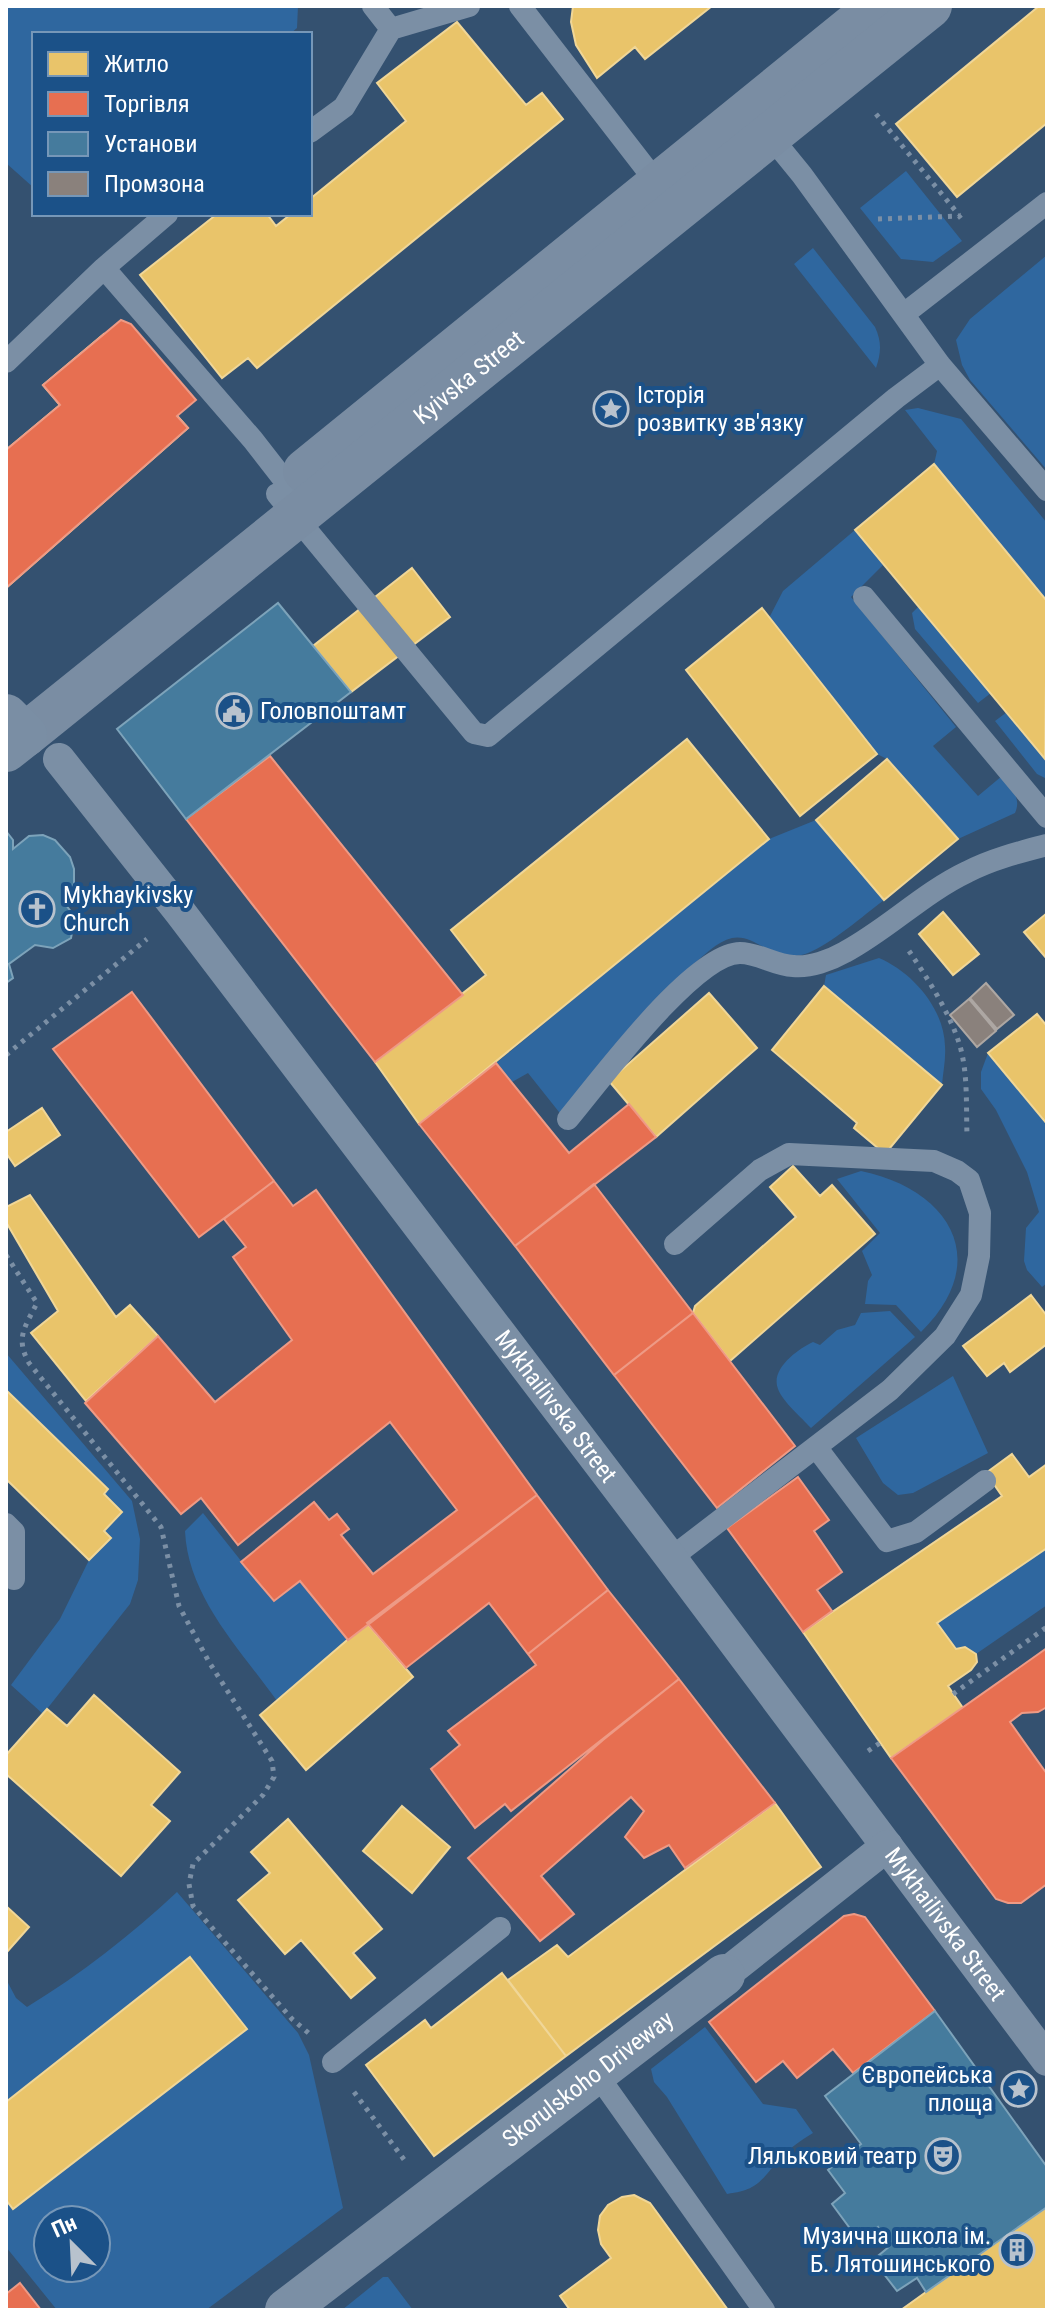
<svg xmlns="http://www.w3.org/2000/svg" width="1053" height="2316" font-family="'Roboto Condensed',sans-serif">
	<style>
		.green { fill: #2f679f; fill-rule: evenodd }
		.homes { fill: #e9c46a; stroke: #f0d697; stroke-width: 2 }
		.shops { fill: #e76f51; stroke: #ee9a85; stroke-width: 2 }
		.public { fill: #457b9d; stroke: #7da3ba; stroke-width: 2 }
		.industry { fill: #8a817c; stroke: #ada7a3; stroke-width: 2 }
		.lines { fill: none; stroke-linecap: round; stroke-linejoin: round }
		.path { stroke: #7b8fa5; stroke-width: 5; stroke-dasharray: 4 6; stroke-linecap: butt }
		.service { stroke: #7b8fa5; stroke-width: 22 }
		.pedestrian { stroke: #7b8fa5; stroke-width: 32 }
		.minor { stroke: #7b8fa5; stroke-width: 42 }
		.primary { stroke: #7a8da3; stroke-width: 44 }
		.trunk { stroke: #7a8ea4; stroke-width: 44 }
		.labels { text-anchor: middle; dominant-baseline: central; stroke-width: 8; stroke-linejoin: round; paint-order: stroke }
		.street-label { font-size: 24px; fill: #fff; stroke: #1b5188 }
		.poi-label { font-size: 24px; fill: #fff; stroke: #1b5188; text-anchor: start }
	</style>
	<rect width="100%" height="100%" fill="#345170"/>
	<path class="green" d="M6 6H298L297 28 290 34H34V188L6 163Z
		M906 171 962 241 933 262 901 259 860 208Z
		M813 248 875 327C882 342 881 353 876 368L794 264Z
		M1047 255V470L970 380 962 365 956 340 970 319Z
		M918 408 961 419 1047 523V601L934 464 937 451 905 410Z
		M855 530 883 565 851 597 956 727 933 746 978 796 1002 776C1011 787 1022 798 1015 813L958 839 887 759 877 754 769 618 783 591Z
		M919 606 991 693 978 703 915 629 912 613Z
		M1007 712 1045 758 1047 757V779L1037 774 995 721Z
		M816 820 884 900C864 915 831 944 808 953 773 966 757 933 732 938 717 941 703 957 691 966L563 1117 528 1073 512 1082 496 1063 769 839Z
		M879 958C912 972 944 1008 945 1046 946 1059 943 1072 942 1085L824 986 826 975Z
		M988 1053 1047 1124V1283L1042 1287 1027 1270 1024 1261 1026 1228 1039 1212 1027 1172 996 1110 981 1089V1072Z
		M861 1171C949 1189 994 1260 921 1332L896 1305 865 1304 868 1281 872 1275 862 1251 880 1233 837 1179Z
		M890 1311 915 1337 811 1428C801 1417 783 1402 778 1389 770 1369 798 1349 813 1342L820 1345 837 1330 855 1325 861 1313Z
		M6 1353 132 1501 140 1539 138 1580 130 1604 43 1714 11 1685 60 1619 89 1560 111 1538 104 1531 122 1512 104 1494 108 1488 6 1390Z
		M953 1376 988 1453 913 1493 898 1495 883 1483 856 1438Z
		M203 1513 273 1601 300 1581 348 1640 277 1701C240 1649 188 1597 185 1531Z
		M1047 1548V1605L976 1654 965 1647 956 1649 937 1623Z
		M177 1892 298 2033 309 2055 343 2208 206 2310H57L6 2247V1979L16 1998 27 2007C81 1974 131 1935 177 1892ZM48 2220H96V2268H48Z
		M705 2027 763 2104 796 2109 813 2133C800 2141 788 2149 778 2161 759 2183 757 2190 727 2194L667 2097 654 2082 651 2069Z
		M383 2277H388L413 2310H342Z"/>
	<path class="homes" d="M573 6H712L645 59 635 47 597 78 576 45 571 22Z
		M1039 6H1047V123L957 197 896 124Z
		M457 22 526 105 542 93 563 119 257 368 248 358 222 378 140 275 217 214H267L276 226 291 214H310V199L406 121 377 83Z
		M104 334 188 428 6 588V450L60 405 43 385Z
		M934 464 1047 601 1045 759 855 530Z
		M412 568 450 617 351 692 313 646Z
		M762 608 877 754 800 816 686 670Z
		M687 739 769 839 419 1124 375 1062 486 975 451 930Z
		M887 759 958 839 884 900 816 820Z
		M943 912 979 954 953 975 919 934Z
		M1047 913V959L1024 932Z
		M824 986 942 1085 885 1154 854 1128 857 1123 772 1050Z
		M709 993 757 1048 656 1137 609 1081Z
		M1037 1014 1047 1026V1124L988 1053Z
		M42 1108 60 1135 15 1166 6 1153V1132Z
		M793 1166 820 1196 832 1185 875 1234 730 1361 693 1313 695 1306 796 1217 770 1187Z
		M30 1195 116 1317 130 1305 158 1336 86 1401 31 1333 58 1311 6 1222V1207Z
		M1031 1295 1047 1316V1344L1010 1372 1004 1363 987 1376 963 1346Z
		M6 1390 108 1489 104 1494 122 1512 104 1531 111 1538 89 1560 6 1479Z
		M1012 1454 1029 1477 1047 1464V1548L937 1623 956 1649 965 1647 976 1654 977 1662 971 1670 948 1686 963 1708 891 1758 803 1632 1002 1496 986 1473Z
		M367 1623 413 1677 306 1770 260 1715Z
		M94 1695 180 1772 151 1805 170 1821 121 1876 6 1774V1755L47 1709 67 1726Z
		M775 1803 821 1867 566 2056 508 1980 557 1945 568 1957Z
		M402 1806 450 1847 412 1893 363 1851Z
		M288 1819 382 1929 353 1953 375 1978 351 1998 301 1940 285 1954 238 1900 270 1873 251 1852Z
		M6 1906 29 1927 6 1953Z
		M190 1957 247 2029 13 2209 6 2200V2102Z
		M502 1973 566 2056 434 2156 366 2065 425 2020 431 2028Z
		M634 2195 650 2203 728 2310H570L560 2296 611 2258 601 2244 598 2230 600 2216 608 2205 622 2197Z
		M1047 2207V2310H901L926 2292Z"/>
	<path class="shops" d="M121 320 131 324 196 400 177 416 188 428 6 588V450L60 405 43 385Z
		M270 756 463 995 375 1062 186 819Z
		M132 992 274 1181 199 1237 53 1049Z
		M496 1063 569 1153 629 1104 656 1137 515 1246 419 1124Z
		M274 1181 293 1206 316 1190 537 1495 348 1640 300 1581 274 1601 241 1562 314 1502 329 1520 337 1514 349 1529 341 1535 373 1574 457 1510 390 1422 238 1545 201 1498 181 1514 85 1403 158 1336 215 1402 292 1340 233 1257 246 1247 224 1219Z
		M594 1184 693 1313 614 1375 515 1246Z
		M693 1313 795 1446 717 1508 614 1375Z
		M798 1477 829 1520 814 1531 842 1572 817 1590 832 1611 803 1632 727 1528Z
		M537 1495 608 1590 528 1654 489 1603 406 1668 367 1623Z
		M608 1590 679 1679 511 1811 505 1804 475 1828 431 1769 460 1745 448 1731 536 1665 528 1654Z
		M1047 1648V1707L1038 1712 1022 1713 1010 1722 1047 1774V1884L1021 1903H1008L996 1899 891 1758Z
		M679 1679 775 1803 685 1868 669 1845 644 1858 625 1837 644 1811 631 1797 541 1876 574 1914 540 1941 468 1858 603 1740Z
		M854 1914 865 1917 935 2011 853 2073 833 2049 797 2078 783 2061 756 2082 709 2022 844 1916Z
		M20 2283 41 2310H6V2294Z"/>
	<path class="public" d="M278 603 351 692 186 819 117 729Z
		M6 831 13 840V849L29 836 43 835 55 840 70 857 74 869V883L70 893 63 901 75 917 71 938 53 948 35 945 9 964 13 978 6 983Z
		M935 2011 1047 2167V2207L926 2292 917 2278 897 2291 873 2260 890 2246 878 2227 860 2242 832 2204 845 2193 828 2170 861 2144 825 2096Z"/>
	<path class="industry" d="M986 983 1014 1015 997 1029 970 998Z
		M969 999 996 1031 977 1047 950 1015Z"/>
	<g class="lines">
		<path class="path" d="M876 114 959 215
			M878 219 959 216 964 222
			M909 951C928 979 950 1013 960 1046 968 1074 966 1106 967 1135
			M6 1055 147 939
			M6 1255 37 1303C25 1327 15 1338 29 1363L161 1527 179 1606 209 1662 272 1761 274 1777 263 1795 193 1864 189 1884 193 1906 292 2019 312 2036
			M953 1694 1047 1627
			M868 1751 880 1743
			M354 2092 405 2161"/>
		<path class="service" d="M373 6 391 29
			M520 6 657 183
			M310 132 344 107 391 29 469 6
			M771 137 802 175 940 365 1047 490
			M104 268 253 440 288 485
			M904 314 1047 203
			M6 362 104 268 167 214
			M277 494 474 733 488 736 896 398 940 365
			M864 597 1047 817
			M568 1119C599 1082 694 953 740 953 758 953 775 965 793 966 810 968 831 960 845 952 888 929 923 893 967 872 992 859 1020 852 1047 845
			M816 1447 887 1541 916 1532 985 1481
			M6 1524 14 1532V1579
			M671 1558 890 1390 945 1336 971 1295 979 1256 980 1213 969 1180 957 1171 934 1161 789 1154 760 1170 675 1244
			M333 2062 500 1928
			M596 2073 764 2310"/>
		<g class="pedestrian">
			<path id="s1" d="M59 759 180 912 671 1558 1047 2060"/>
			<path d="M724 1975 887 1846"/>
		</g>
		<path class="minor" id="s2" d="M286 2310 724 1975"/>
		<g class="primary">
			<path d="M305 471 878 6"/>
			<path id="s3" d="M25 735 930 6"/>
		</g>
		<path class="trunk" d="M6 716 25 735 6 750"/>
	</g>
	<defs>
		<symbol id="sight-ring" viewBox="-11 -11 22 22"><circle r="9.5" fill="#1b5188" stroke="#b8c2cd" stroke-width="1.5"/><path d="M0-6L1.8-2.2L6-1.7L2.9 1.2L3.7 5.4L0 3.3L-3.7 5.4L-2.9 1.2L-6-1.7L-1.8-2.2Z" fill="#b8c2cd"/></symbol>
		<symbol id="civic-ring" viewBox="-11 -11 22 22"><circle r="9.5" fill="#1b5188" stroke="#b8c2cd" stroke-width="1.5"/><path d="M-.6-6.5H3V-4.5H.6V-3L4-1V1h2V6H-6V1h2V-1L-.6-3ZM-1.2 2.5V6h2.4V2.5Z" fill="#b8c2cd"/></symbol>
		<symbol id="church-ring" viewBox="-11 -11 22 22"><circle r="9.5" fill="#1b5188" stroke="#b8c2cd" stroke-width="1.5"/><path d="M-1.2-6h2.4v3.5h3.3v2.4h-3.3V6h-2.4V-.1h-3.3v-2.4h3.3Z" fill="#b8c2cd"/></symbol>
		<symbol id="theatre-ring" viewBox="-11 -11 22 22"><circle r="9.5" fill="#1b5188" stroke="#b8c2cd" stroke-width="1.5"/><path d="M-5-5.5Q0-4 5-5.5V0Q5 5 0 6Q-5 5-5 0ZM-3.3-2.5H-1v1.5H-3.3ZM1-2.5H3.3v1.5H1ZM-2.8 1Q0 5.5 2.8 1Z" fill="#b8c2cd"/></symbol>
		<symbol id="building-ring" viewBox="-11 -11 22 22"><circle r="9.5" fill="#1b5188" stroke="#b8c2cd" stroke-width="1.5"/><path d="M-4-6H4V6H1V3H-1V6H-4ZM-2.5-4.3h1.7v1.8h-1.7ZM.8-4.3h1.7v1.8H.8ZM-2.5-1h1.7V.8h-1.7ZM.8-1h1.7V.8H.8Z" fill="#b8c2cd"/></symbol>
	</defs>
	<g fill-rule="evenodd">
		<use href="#sight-ring" x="591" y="389" width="40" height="40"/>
		<use href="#civic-ring" x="214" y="691" width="40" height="40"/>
		<use href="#church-ring" x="17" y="889" width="40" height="40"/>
		<use href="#sight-ring" x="999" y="2069" width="40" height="40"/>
		<use href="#theatre-ring" x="923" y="2136" width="40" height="40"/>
		<use href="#building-ring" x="997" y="2230" width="40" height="40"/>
	</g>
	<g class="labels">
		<g class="street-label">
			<text stroke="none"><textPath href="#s3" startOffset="570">Kyivska Street</textPath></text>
			<text stroke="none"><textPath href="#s1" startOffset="816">Mykhailivska Street</textPath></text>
			<text stroke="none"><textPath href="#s1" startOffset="1464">Mykhailivska Street</textPath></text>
			<text stroke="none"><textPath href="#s2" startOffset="380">Skorulskoho Driveway</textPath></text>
		</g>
		<g class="poi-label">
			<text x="637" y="395">Історія<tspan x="637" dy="28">розвитку зв'язку</tspan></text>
			<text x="260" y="711">Головпоштамт</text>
			<text x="63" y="895">Mykhaykivsky<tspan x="63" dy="28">Church</tspan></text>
			<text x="993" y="2075" text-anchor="end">Європейська<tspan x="993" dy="28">площа</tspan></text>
			<text x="917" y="2156" text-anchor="end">Ляльковий театр</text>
			<text x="991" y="2236" text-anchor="end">Музична школа ім.<tspan x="991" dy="28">Б. Лятошинського</tspan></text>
		</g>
	</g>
	<rect width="1053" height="2316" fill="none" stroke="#ffffff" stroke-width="16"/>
	<rect x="32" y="32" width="280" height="184" fill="#1b5188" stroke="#7697b8" stroke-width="2"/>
	<rect x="48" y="52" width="40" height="24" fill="#e9c46a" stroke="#7697b8" stroke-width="2"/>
	<text x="104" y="72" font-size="24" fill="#ffffff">Житло</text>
	<rect x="48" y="92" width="40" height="24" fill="#e76f51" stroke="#7697b8" stroke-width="2"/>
	<text x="104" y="112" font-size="24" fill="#ffffff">Торгівля</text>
	<rect x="48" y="132" width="40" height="24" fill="#457b9d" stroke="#7697b8" stroke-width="2"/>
	<text x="104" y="152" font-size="24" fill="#ffffff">Установи</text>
	<rect x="48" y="172" width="40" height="24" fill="#8a817c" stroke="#7697b8" stroke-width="2"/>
	<text x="104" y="192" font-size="24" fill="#ffffff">Промзона</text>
	<g transform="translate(72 2244) rotate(336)"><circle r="38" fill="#1b5188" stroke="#7697b8" stroke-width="2"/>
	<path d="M0-6L14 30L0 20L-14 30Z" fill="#b8c2cd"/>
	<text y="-12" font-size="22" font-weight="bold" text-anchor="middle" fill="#ffffff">Пн</text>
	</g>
</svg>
